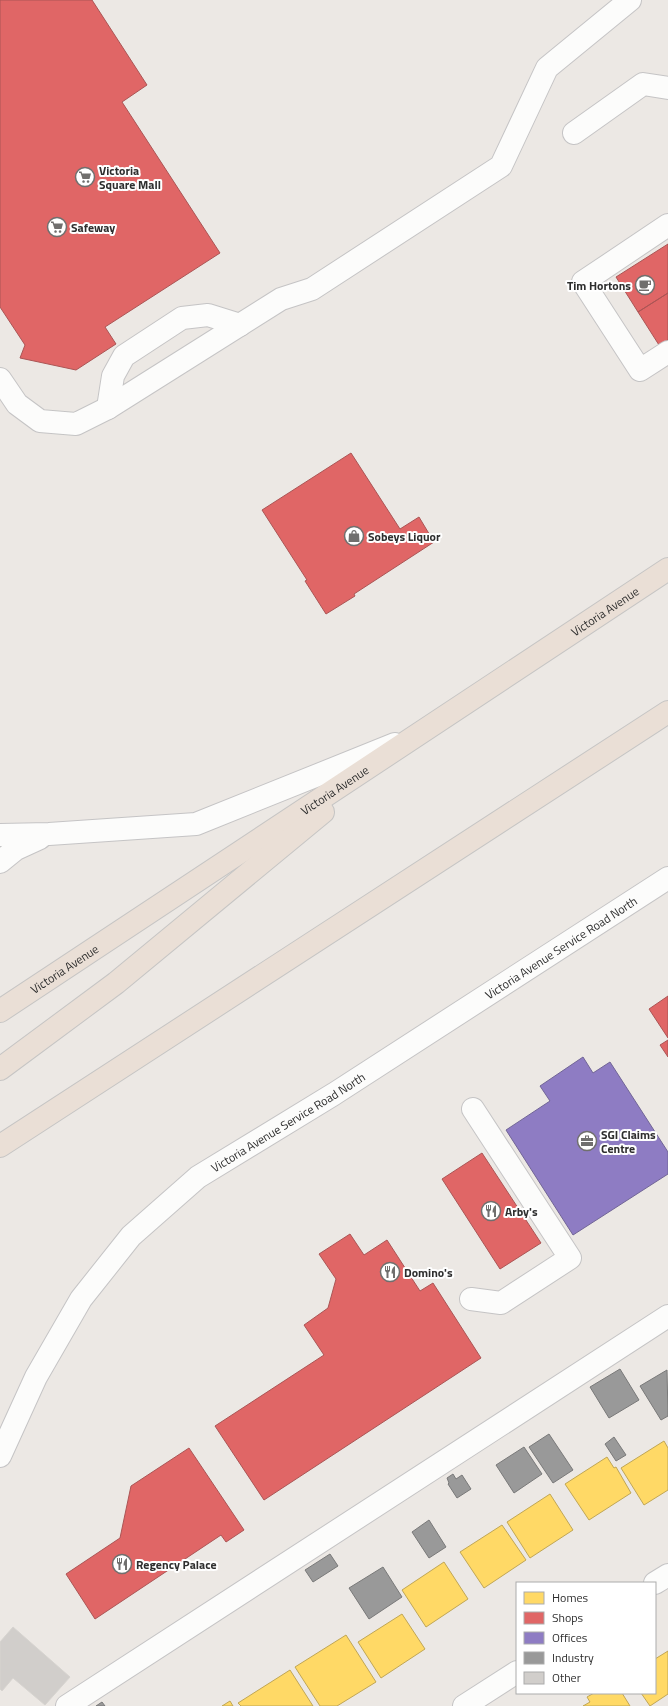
<svg xmlns="http://www.w3.org/2000/svg" width="668" height="1706" font-family="'Titillium Web',sans-serif">
	<style>
		.homes { fill: #ffd966; stroke: #c0a655 }
		.shops { fill: #e06666; stroke: #ab5555 }
		.offices { fill: #8e7cc3; stroke: #716596 }
		.industry { fill: #999; stroke: #797979 }
		.building { fill: #d1cecb; stroke: #d7d4d0 }
		.lines { fill: none; stroke-linecap: round; stroke-linejoin: round }
		.minor-casing { stroke: #c5c4c5; stroke-width: 24 }
		.highway-casing { stroke: #c6c5c4; stroke-width: 24 }
		.minor { stroke: #fcfcfb; stroke-width: 22 }
		.highway { stroke: #eadfd6; stroke-width: 22 }
		.labels { text-anchor: middle; dominant-baseline: central; stroke-width: 4; stroke-linejoin: round; paint-order: stroke }
		.poi-label { font-size: 12px; font-weight: bold; fill: #2e2e2e; stroke: #fff; text-anchor: start }
		.street-label { font-size: 12px; fill: #2e2e2e; stroke: #fff }
	</style>
	<rect width="100%" height="100%" fill="#ece8e4"/>
	<path class="homes" d="M664 1441 668 1448V1490L644 1505 621 1468Z
		M607 1457 614 1468 616 1467 631 1493 589 1520 565 1484Z
		M550 1494 573 1530 530 1558 507 1522Z
		M502 1525 526 1560 484 1588 460 1552Z
		M444 1562 468 1599 426 1627 402 1590Z
		M402 1614 425 1649 381 1678 358 1642Z
		M346 1635 376 1682 337 1706H320L295 1667Z
		M668 1651V1694L650 1706 641 1693H655V1659Z
		M290 1670 313 1706H241L238 1703Z
		M594 1693H622L630 1706H583L590 1702 587 1697Z
		M230 1701 233 1706H222Z"/>
	<path class="shops" d="M0 0H92L147 85 122 102 220 253 105 327 116 344 76 370 20 358 25 345 0 307Z
		M668 244V293L638 312 616 277Z
		M668 293V340L659 345 638 312Z
		M351 453 400 529 419 517 434 542 354 594 355 596 326 614 305 581 307 580 262 510Z
		M668 996V1038L649 1009Z
		M668 1040V1057L660 1045Z
		M482 1153 541 1243 500 1269 442 1179Z
		M350 1234 364 1255 387 1240 420 1291 433 1283 481 1358 264 1500 215 1426 324 1355 304 1325 328 1308 336 1279 319 1254Z
		M189 1448 244 1530 226 1542 221 1535 95 1619 66 1574 120 1538 131 1486Z"/>
	<path class="offices" d="M583 1057 593 1073 610 1062 668 1152V1174L573 1235 506 1130 550 1101 540 1086Z"/>
	<path class="industry" d="M620 1369 639 1400 609 1418 590 1387Z
		M667 1370 668 1416 661 1420 640 1386Z
		M549 1434 573 1470 553 1483 529 1447Z
		M614 1437 626 1455 616 1461 605 1444Z
		M524 1447 542 1474 514 1493 496 1465Z
		M453 1474 456 1479 462 1475 471 1489 457 1498 448 1484 449 1483 447 1478Z
		M429 1520 446 1547 429 1558 412 1532Z
		M330 1554 338 1566 313 1582 305 1570Z
		M383 1567 402 1597 369 1619 349 1588Z
		M102 1702 105 1706H96Z"/>
	<path class="building" d="M13 1627 70 1677 45 1705 13 1678 2 1691 0 1689V1642Z"/>
	<g class="lines">
		<defs>
			<g id="minor">
				<path d="M574 133 643 84 668 88"/>
				<path d="M668 225 583 282 640 370 668 352"/>
				<path d="M0 379 17 404 40 421 76 424 108 408 281 299 312 289 501 166 547 68 630 0"/>
				<path d="M108 408 113 376 124 356 182 318 208 315 240 325"/>
				<path d="M0 835 49 834 196 824 395 744"/>
				<path d="M0 862 16 849 40 838"/>
				<path d="M471 1299 501 1303 570 1258 473 1109"/>
				<path id="s1" d="M0 1456 36 1377 81 1299 131 1236 198 1177 334 1094 668 878"/>
				<path d="M655 1583 668 1575"/>
				<path d="M67 1706 668 1316"/>
				<path d="M464 1706 517 1672"/>
			</g>
			<g id="highway">
				<path id="s2" d="M0 1011 668 569"/>
				<path d="M0 1069 116 983 323 812"/>
				<path d="M0 1146 668 712"/>
			</g>
		</defs>
		<use href="#minor" class="minor-casing"/>
		<use href="#highway" class="highway-casing"/>
		<use href="#minor" class="minor"/>
		<use href="#highway" class="highway"/>
	</g>
	<defs>
		<symbol id="supermarket-ring" viewBox="-11 -11 22 22"><circle r="9.5" fill="#fff" stroke="#706f6e" stroke-width="1.5"/><path d="M-6-5.5h2.5l.6 2H6L4.5 2H-2.5L-4.4-4H-6ZM-1.5 3.2a1.3 1.3 0 1 0 .1 0ZM3 3.2a1.3 1.3 0 1 0 .1 0Z" fill="#706f6e"/></symbol>
		<symbol id="cafe-ring" viewBox="-11 -11 22 22"><circle r="9.5" fill="#fff" stroke="#706f6e" stroke-width="1.5"/><path d="M-5.5-4.5H6V0H3Q3 3.5 0 3.5H-2.5Q-5.5 3.5-5.5 0ZM3-3.2v2h1.7v-2ZM-6 4.5H4V6H-6Z" fill="#706f6e"/></symbol>
		<symbol id="shop-ring" viewBox="-11 -11 22 22"><circle r="9.5" fill="#fff" stroke="#706f6e" stroke-width="1.5"/><path d="M-5-2.5h2.3a2.7 3.5 0 0 1 5.4 0H5L5.5 6h-11ZM-1.5-2.5h3a1.5 2.3 0 0 0-3 0Z" fill="#706f6e"/></symbol>
		<symbol id="office-ring" viewBox="-11 -11 22 22"><circle r="9.5" fill="#fff" stroke="#706f6e" stroke-width="1.5"/><path d="M-6-3h4V-5.5h4V-3h4V5H-6ZM-1-4.5V-3h2v-1.5ZM-6 0V1H6V0Z" fill="#706f6e"/></symbol>
		<symbol id="restaurant-ring" viewBox="-11 -11 22 22"><circle r="9.5" fill="#fff" stroke="#706f6e" stroke-width="1.5"/><path d="M-5-6h1v4h1v-4h1v4h1v-4h1v5L-1.5 .5V6h-2V.5L-5-1ZM5-6V6H3V1.5H1.5Q1.5-4 5-6Z" fill="#706f6e"/></symbol>
	</defs>
	<g fill-rule="evenodd">
		<use href="#supermarket-ring" x="74" y="166" width="22" height="22"/>
		<use href="#supermarket-ring" x="46" y="216" width="22" height="22"/>
		<use href="#cafe-ring" x="634" y="274" width="22" height="22"/>
		<use href="#shop-ring" x="343" y="525" width="22" height="22"/>
		<use href="#office-ring" x="576" y="1130" width="22" height="22"/>
		<use href="#restaurant-ring" x="480" y="1200" width="22" height="22"/>
		<use href="#restaurant-ring" x="379" y="1261" width="22" height="22"/>
		<use href="#restaurant-ring" x="111" y="1553" width="22" height="22"/>
	</g>
	<g class="labels">
		<g class="poi-label">
			<text x="99" y="170">Victoria<tspan x="99" dy="14">Square Mall</tspan></text>
			<text x="71" y="227">Safeway</text>
			<text x="631" y="285" text-anchor="end">Tim Hortons</text>
			<text x="368" y="536">Sobeys Liquor</text>
			<text x="601" y="1134">SGI Claims<tspan x="601" dy="14">Centre</tspan></text>
			<text x="505" y="1211">Arby's</text>
			<text x="404" y="1272">Domino's</text>
			<text x="136" y="1564">Regency Palace</text>
		</g>
		<g class="street-label">
			<text stroke="none"><textPath href="#s2" startOffset="725">Victoria Avenue</textPath></text>
			<text stroke="none"><textPath href="#s2" startOffset="401">Victoria Avenue</textPath></text>
			<text stroke="none"><textPath href="#s1" startOffset="776">Victoria Avenue Service Road North</textPath></text>
			<text stroke="none"><textPath href="#s2" startOffset="77">Victoria Avenue</textPath></text>
			<text stroke="none"><textPath href="#s1" startOffset="452">Victoria Avenue Service Road North</textPath></text>
		</g>
	</g>
	<rect x="516" y="1582" width="140" height="112" fill="#ffffff" stroke="#ababab"/>
	<rect x="524" y="1592" width="20" height="12" fill="#ffd966" stroke="#ababab"/>
	<text x="552" y="1602" font-size="12" fill="#2e2e2e">Homes</text>
	<rect x="524" y="1612" width="20" height="12" fill="#e06666" stroke="#ababab"/>
	<text x="552" y="1622" font-size="12" fill="#2e2e2e">Shops</text>
	<rect x="524" y="1632" width="20" height="12" fill="#8e7cc3" stroke="#ababab"/>
	<text x="552" y="1642" font-size="12" fill="#2e2e2e">Offices</text>
	<rect x="524" y="1652" width="20" height="12" fill="#999999" stroke="#ababab"/>
	<text x="552" y="1662" font-size="12" fill="#2e2e2e">Industry</text>
	<rect x="524" y="1672" width="20" height="12" fill="#d1cecb" stroke="#ababab"/>
	<text x="552" y="1682" font-size="12" fill="#2e2e2e">Other</text>
</svg>
